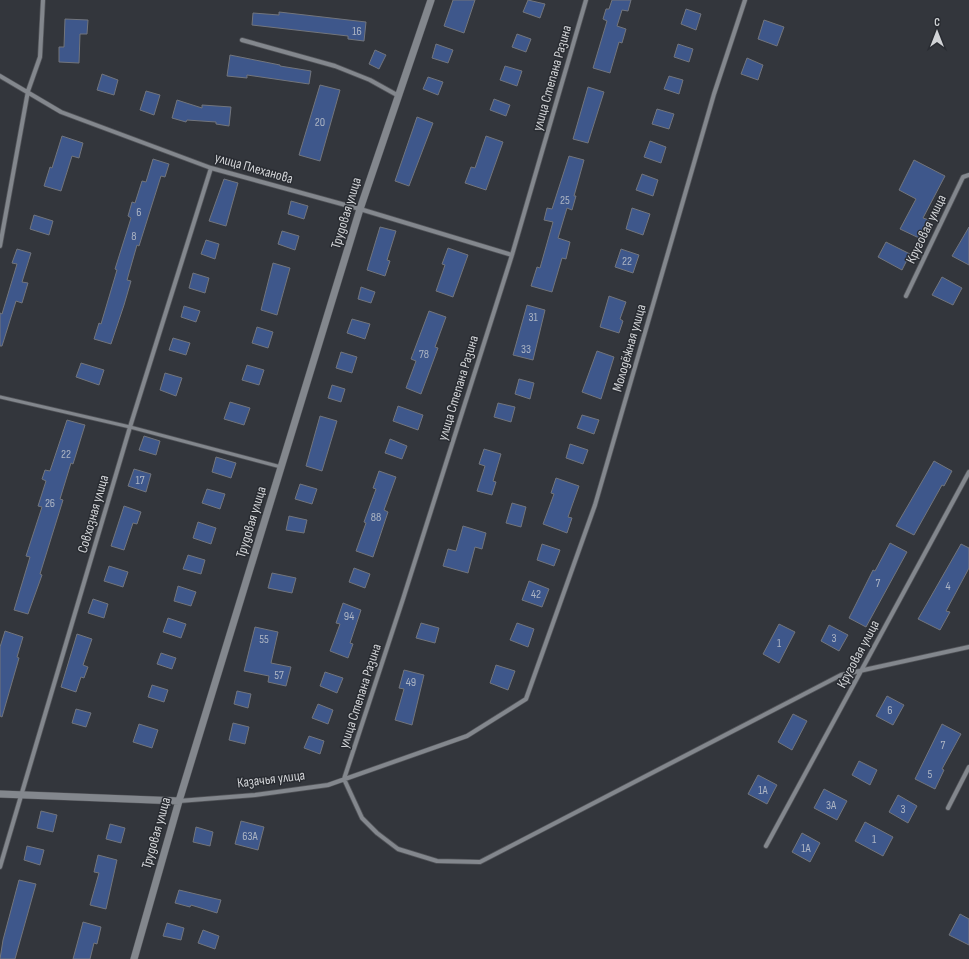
<svg xmlns="http://www.w3.org/2000/svg" width="969" height="959" font-family="'Sofia Sans Condensed',sans-serif">
	<style>
		.building { fill: #3e578b; stroke: #72757c }
		.lines { fill: none; stroke-linecap: round; stroke-linejoin: round }
		.service-casing { stroke: #525459; stroke-width: 4.5 }
		.minor-casing { stroke: #525459; stroke-width: 5.5 }
		.tertiary-casing { stroke: #525459; stroke-width: 8 }
		.service { stroke: #83878d; stroke-width: 3 }
		.minor { stroke: #83878d; stroke-width: 4 }
		.tertiary { stroke: #83878d; stroke-width: 7 }
		.labels { text-anchor: middle; dominant-baseline: central; stroke-width: 3; stroke-linejoin: round; paint-order: stroke }
		.number-label { font-size: 12px; fill: #acb4c3 }
		.street-label { font-size: 14px; fill: #d1d3d6; stroke: #292c32 }
	</style>
	<rect width="100%" height="100%" fill="#33363c"/>
	<path class="building" d="M453 0H475L464 33 444 26Z
		M528 0 545 4 540 18 523 12Z
		M612 0H631L628 11 622 10 617 26 626 29 622 43 619 42 610 73 593 68 607 21 603 19 606 9H609Z
		M686 9 701 14 696 30 681 24Z
		M279 12 366 22 364 41 348 39V36L252 25 253 13 279 15Z
		M65 19 88 20 87 34H80L79 63 59 62V47H64Z
		M764 20 784 27 777 46 758 39Z
		M517 34 531 39 526 52 512 47Z
		M436 44 453 50 448 63 432 58Z
		M678 44 693 49 689 62 674 57Z
		M375 50 386 55 379 69 369 64Z
		M230 55 280 65V66L311 71 309 84 247 75V78L227 76Z
		M747 58 763 65 758 80 741 74Z
		M505 66 522 71 517 86 500 80Z
		M102 74 118 80 114 95 97 90Z
		M669 76 683 80 679 94 664 89Z
		M428 77 443 82 438 95 423 89Z
		M320 85 340 90 320 161 299 155Z
		M588 87 604 92 588 143 573 139Z
		M146 91 160 95 154 115 140 110Z
		M494 99 510 105 506 116 490 110Z
		M177 100 202 108V105L231 107 229 126 216 124V122L187 120 186 122 172 118Z
		M657 109 674 114 669 129 652 124Z
		M417 117 433 123 409 186 395 181Z
		M62 136 83 143 79 158 72 156 61 191 44 186 50 167 52 168Z
		M486 136 503 142 486 190 465 183 471 167 475 168Z
		M650 141 666 147 661 163 644 157Z
		M569 156 584 160 574 196H576L572 210 567 208 558 238 570 242 566 259 562 258 552 292 531 286 537 267 540 268 553 222 544 220 547 208 552 209Z
		M153 159 169 164 165 177 161 176 139 246 137 245 127 280 131 281 124 305 111 344 94 339 99 323 101 324 117 270 115 269 131 218 128 216 132 202 135 203 142 181 146 182Z
		M914 160 945 176 923 218 929 220 919 238 900 229 916 199 899 190Z
		M642 174 658 180 653 196 636 190Z
		M224 179 238 183 226 226 209 221Z
		M291 201 308 206 304 219 288 214Z
		M632 208 650 214 643 235 626 229Z
		M34 215 53 221 49 235 30 229Z
		M380 227 396 231 387 260 390 261 385 276 367 270Z
		M969 227V265L952 256Z
		M282 231 299 236 295 250 278 244Z
		M206 240 219 244 215 259 201 254Z
		M886 242 910 254 902 270 878 257Z
		M448 248 468 255 453 297 436 291 445 265 442 264Z
		M17 249 31 253 22 282 28 283 22 303 16 301 2 346H0V313L2 314 17 264 12 263Z
		M621 249 639 255 633 273 615 267Z
		M273 263 290 268 277 315 261 310Z
		M193 273 209 278 205 293 189 288Z
		M942 277 962 288 953 305 932 295Z
		M361 287 375 292 371 303 358 299Z
		M609 296 626 302 620 319 623 321 619 333 600 327Z
		M527 305 545 310 533 360 513 355Z
		M184 306 200 311 196 322 181 317Z
		M429 311 446 317 435 347 438 348 421 394 406 388 416 361 411 359Z
		M352 319 370 324 365 339 347 333Z
		M257 327 273 332 268 348 252 343Z
		M173 338 190 343 186 355 169 350Z
		M597 351 614 357 601 399 582 392Z
		M341 352 357 357 352 373 336 368Z
		M81 363 104 370 99 385 76 377Z
		M247 365 264 370 259 385 242 380Z
		M165 373 182 378 176 396 160 390Z
		M519 379 534 383 530 399 515 394Z
		M332 385 345 389 341 402 328 398Z
		M230 402 250 408 244 425 224 419Z
		M498 403 515 407 511 422 494 417Z
		M398 406 423 415 418 430 393 421Z
		M582 415 599 420 594 434 577 428Z
		M320 416 337 421 322 471 306 466Z
		M67 420 85 425 73 464 71 463 60 499 63 500 40 574 42 575 28 614 14 610 30 557 26 556 42 507 38 506 46 481 42 479 45 470 50 471Z
		M144 436 160 441 156 455 139 450Z
		M390 439 407 446 402 459 385 453Z
		M570 444 588 450 583 464 566 458Z
		M484 449 501 454 493 481 496 482 492 495 477 491 485 466 479 464Z
		M216 457 236 463 231 478 212 472Z
		M934 461 952 471 944 486 942 485 914 535 896 526Z
		M134 469 151 474 146 492 128 486Z
		M379 471 396 477 384 510 388 512 373 557 356 551 366 523 364 522 376 489 373 488Z
		M556 478 579 486 568 517 572 518 567 533 543 524 554 494 551 493Z
		M300 484 317 489 312 504 295 499Z
		M207 489 225 494 220 509 202 503Z
		M512 503 526 507 521 527 506 523Z
		M124 506 141 512 137 524 133 523 124 550 111 546Z
		M289 516 307 520 304 533 286 530Z
		M198 522 216 528 211 544 193 538Z
		M463 526 486 533 482 549 475 547 468 573 443 566 448 549 456 551Z
		M890 543 907 552 866 627 849 618 873 570 875 571Z
		M542 544 560 550 554 566 537 560Z
		M961 544 969 548V568L946 611 950 612 940 630 918 619Z
		M188 555 205 560 201 574 183 569Z
		M109 566 128 572 123 587 104 581Z
		M354 568 370 574 365 588 349 582Z
		M272 573 296 578 292 593 268 588Z
		M529 581 549 589 542 607 522 600Z
		M178 586 196 592 191 606 174 601Z
		M93 599 108 604 104 618 88 613Z
		M343 603 361 610 350 643 353 644 348 658 330 651 340 624 336 623Z
		M168 618 186 624 181 638 163 632Z
		M421 623 439 628 435 643 416 638Z
		M517 623 534 629 528 647 510 640Z
		M779 624 795 632 779 663 763 654Z
		M829 625 848 635 839 651 821 641Z
		M255 627 278 632 271 663 291 667 286 686 268 682 269 676 244 671Z
		M5 631 23 637 17 657 19 658 2 717 0 716V647Z
		M77 634 92 639 83 665 88 667 84 678 81 677 76 692 61 687Z
		M161 653 176 658 172 669 157 664Z
		M496 665 515 671 508 690 490 683Z
		M404 670 424 675 412 725 395 720 404 689 399 688Z
		M325 672 343 678 337 693 320 686Z
		M152 685 168 690 164 702 148 697Z
		M237 691 251 694 248 708 234 704Z
		M887 696 904 705 893 725 876 716Z
		M318 704 333 710 328 724 312 718Z
		M76 709 91 713 86 727 72 723Z
		M793 714 807 721 792 750 778 742Z
		M233 723 249 727 245 744 229 740Z
		M139 724 158 730 152 748 133 742Z
		M942 724 961 734 942 769 944 770 935 789 915 779Z
		M309 736 324 741 320 754 304 748Z
		M859 761 877 770 870 785 852 775Z
		M758 775 777 785 767 804 748 794Z
		M824 789 847 801 837 820 814 808Z
		M898 795 917 806 908 823 889 812Z
		M41 811 57 815 53 832 37 828Z
		M241 821 264 827 258 850 235 844Z
		M865 822 893 837 883 856 855 841Z
		M110 824 125 828 121 843 106 839Z
		M196 827 213 832 210 846 193 842Z
		M802 833 820 843 810 862 792 852Z
		M27 846 44 850 40 865 24 860Z
		M98 855 117 860 106 909 90 905 99 873 94 872Z
		M19 880 36 884 15 959H0L3 940Z
		M179 890 221 900 217 913 191 905 190 907 175 903Z
		M960 914 969 919V945L949 935Z
		M83 922 101 927 97 944 94 943 90 959H73Z
		M167 923 184 928 181 940 163 936Z
		M203 930 219 936 215 949 198 943Z"/>
	<g class="lines">
		<defs>
			<path id="service" d="M0 397 130 427 281 467"/>
			<path id="minor" d="M586 0 512 255 403 599 344 779 362 818 377 833 398 849 437 861 480 862 841 675 969 647
				M242 40 335 66 370 80 397 95
				M0 76 61 112 211 168 360 209 512 255
				M0 246 28 91 40 57 43 0
				M906 296 963 177 969 175
				M179 801 255 795 328 785 467 736 526 699 595 505 714 94 745 0
				M948 808 969 767
				M766 846 969 472
				M0 867 130 427 211 168"/>
			<path id="tertiary" d="M0 794 179 801
				M134 959 179 801 360 209 431 0"/>
		</defs>
		<use href="#service" class="service-casing"/>
		<use href="#minor" class="minor-casing"/>
		<use href="#tertiary" class="tertiary-casing"/>
		<use href="#service" class="service"/>
		<use href="#minor" class="minor"/>
		<use href="#tertiary" class="tertiary"/>
	</g>
	<g class="labels">
		<g class="number-label">
			<text x="357" y="31">16</text>
			<text x="320" y="122">20</text>
			<text x="565" y="200">25</text>
			<text x="139" y="212">6</text>
			<text x="134" y="236">8</text>
			<text x="627" y="261">22</text>
			<text x="533" y="317">31</text>
			<text x="526" y="349">33</text>
			<text x="424" y="354">78</text>
			<text x="66" y="454">22</text>
			<text x="140" y="480">17</text>
			<text x="50" y="503">26</text>
			<text x="376" y="517">88</text>
			<text x="878" y="583">7</text>
			<text x="948" y="586">4</text>
			<text x="536" y="594">42</text>
			<text x="349" y="616">94</text>
			<text x="834" y="638">3</text>
			<text x="264" y="639">55</text>
			<text x="779" y="643">1</text>
			<text x="279" y="675">57</text>
			<text x="411" y="682">49</text>
			<text x="890" y="710">6</text>
			<text x="943" y="745">7</text>
			<text x="930" y="774">5</text>
			<text x="763" y="790">1А</text>
			<text x="831" y="805">3А</text>
			<text x="903" y="809">3</text>
			<text x="250" y="836">63А</text>
			<text x="874" y="839">1</text>
			<text x="806" y="848">1А</text>
		</g>
		<g class="street-label">
			<text transform="translate(552 78) rotate(-74)">улица Степана Разина</text>
			<text transform="translate(254 168) rotate(16)">улица Плеханова</text>
			<text transform="translate(346 213) rotate(-73)">Трудовая улица</text>
			<text transform="translate(926 229) rotate(-64)">Круговая улица</text>
			<text transform="translate(629 348) rotate(-74)">Молодёжная улица</text>
			<text transform="translate(458 388) rotate(-73)">улица Степана Разина</text>
			<text transform="translate(93 514) rotate(-74)">Совхозная улица</text>
			<text transform="translate(251 522) rotate(-73)">Трудовая улица</text>
			<text transform="translate(858 654) rotate(-62)">Круговая улица</text>
			<text transform="translate(360 696) rotate(-72)">улица Степана Разина</text>
			<text transform="translate(271 779) rotate(-7)">Казачья улица</text>
			<text transform="translate(156 833) rotate(-74)">Трудовая улица</text>
		</g>
	</g>
	<g transform="translate(937 32)" stroke="#292c32" stroke-width="3" paint-order="stroke">
	<path d="M0-3L7 15L0 10L-7 15Z" fill="#d1d3d6"/>
	<text y="-6" font-size="11" font-weight="bold" text-anchor="middle" fill="#d1d3d6">С</text>
	</g>
</svg>
